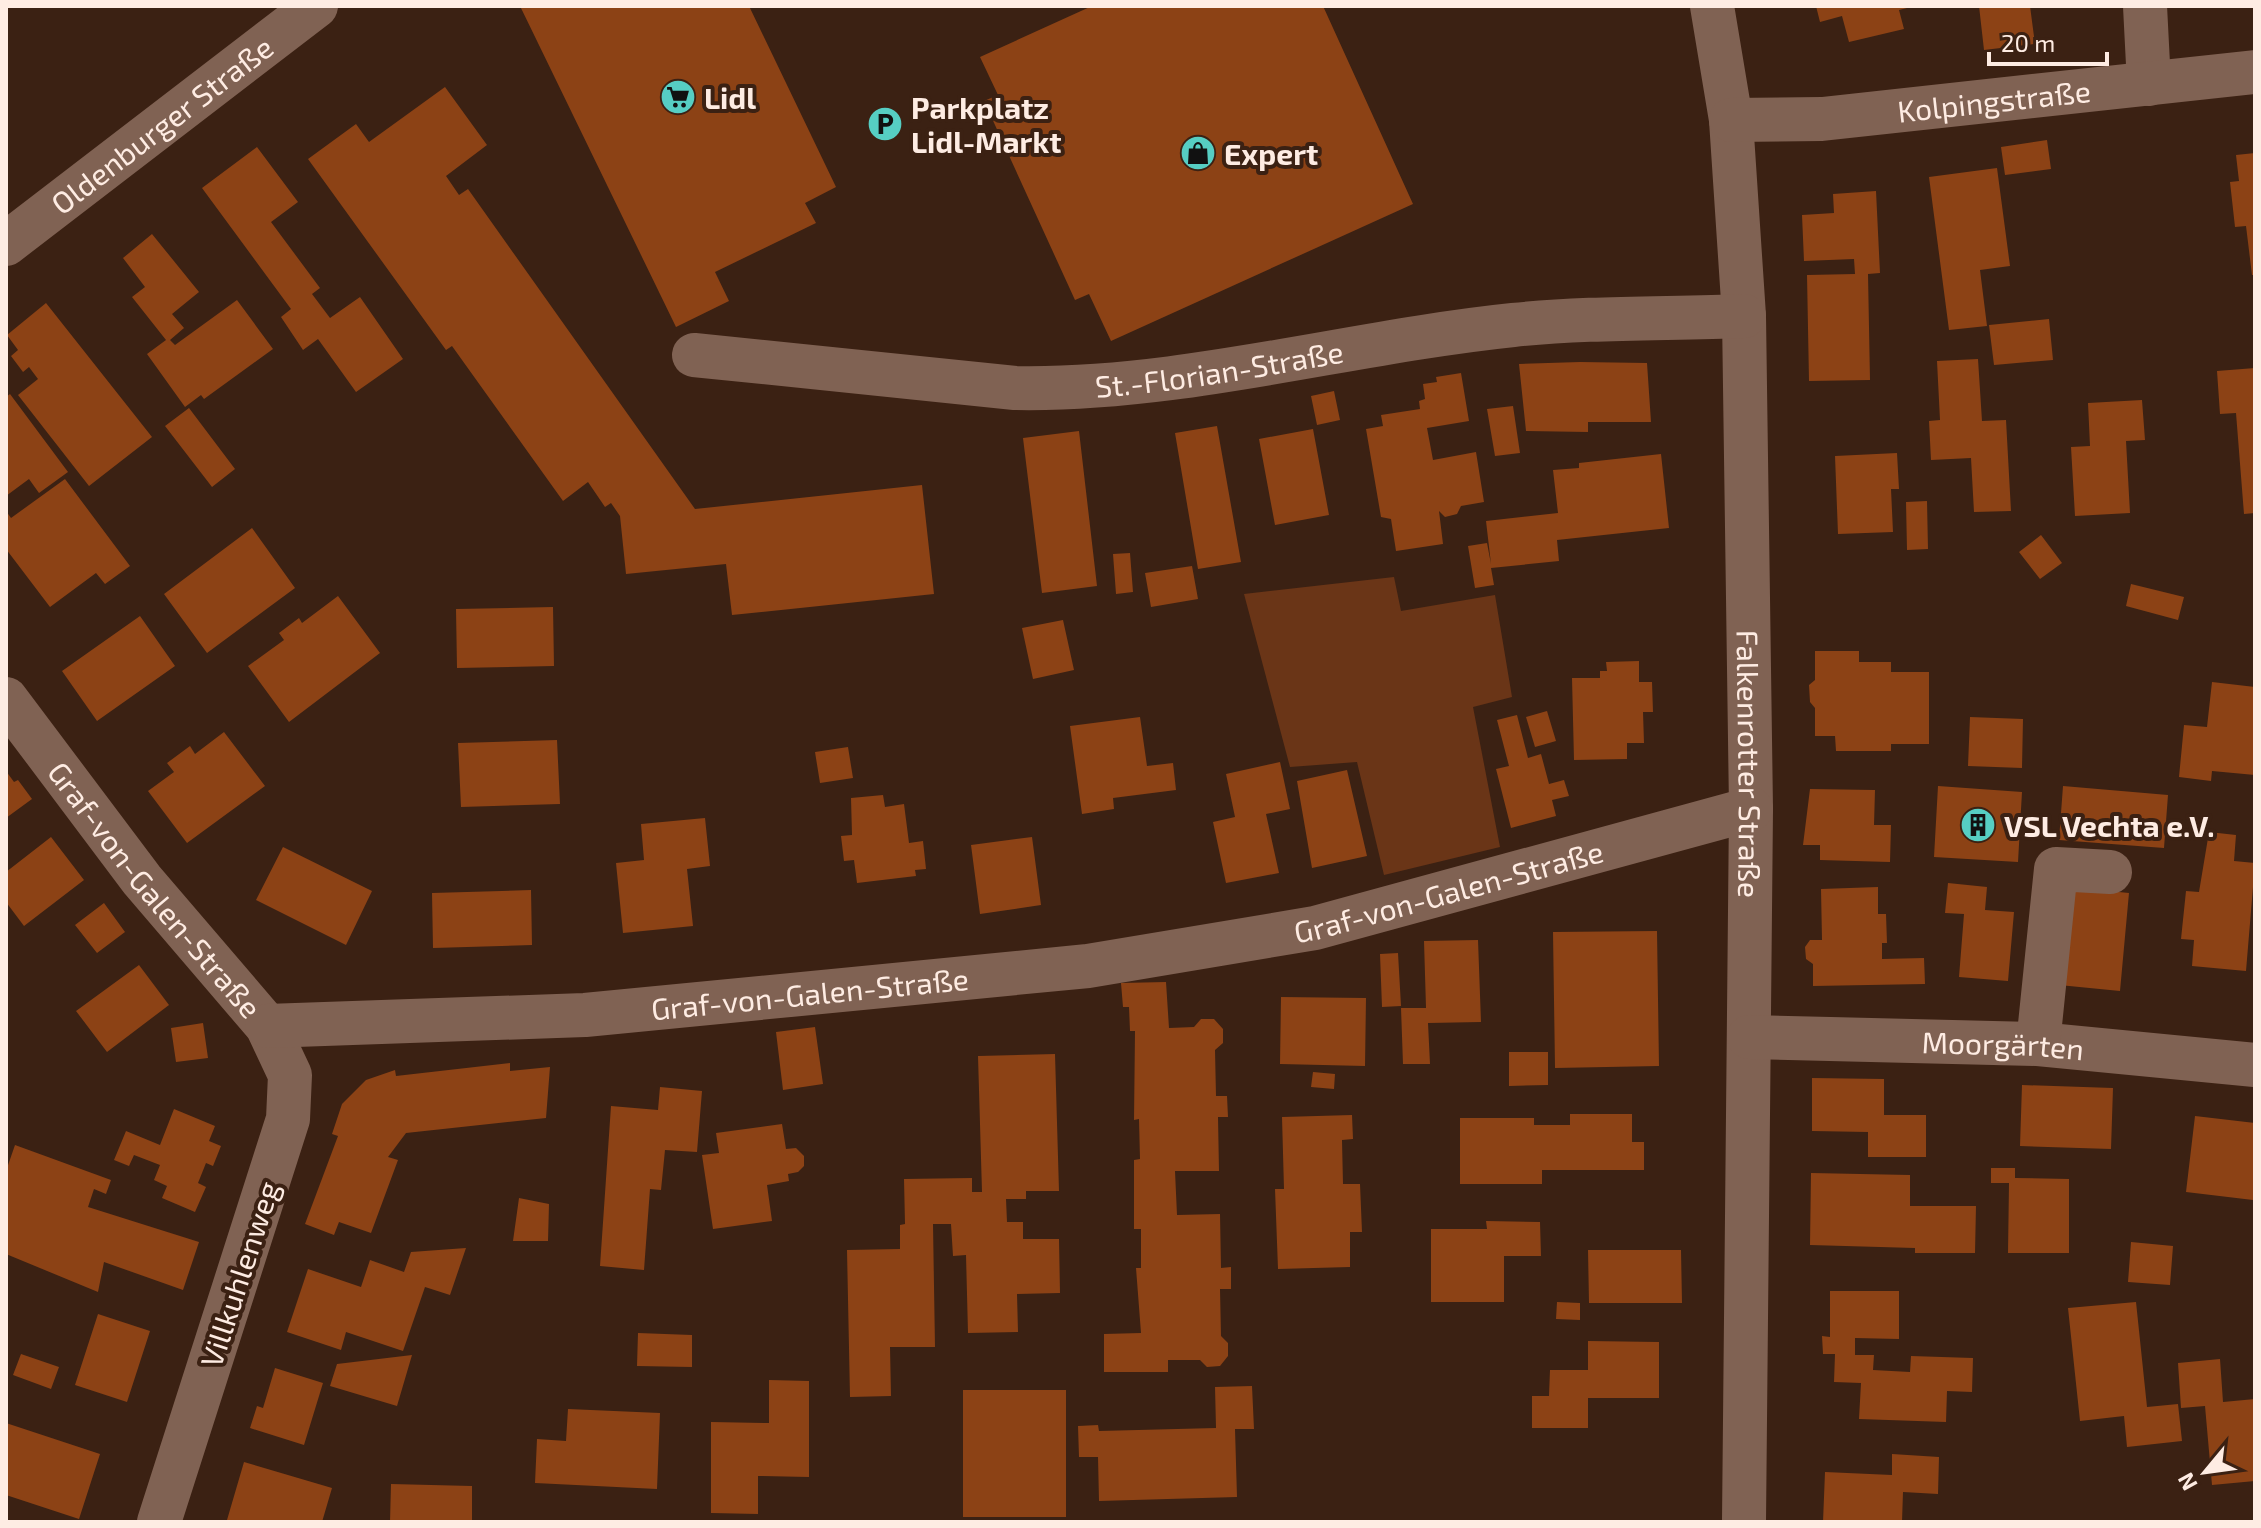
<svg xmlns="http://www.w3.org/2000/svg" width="2261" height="1528" font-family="'Exo 2',sans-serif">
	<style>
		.green { fill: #6a3517 }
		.building { fill: #8c4215 }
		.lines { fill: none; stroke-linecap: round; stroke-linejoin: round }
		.minor { stroke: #806253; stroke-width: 44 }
		.labels { text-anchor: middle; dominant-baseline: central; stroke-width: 8; stroke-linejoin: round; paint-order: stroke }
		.poi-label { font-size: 30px; font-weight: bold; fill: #feece3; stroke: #3b2113; text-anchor: start }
		.street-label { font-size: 30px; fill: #feece3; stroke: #3b2113 }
	</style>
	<rect width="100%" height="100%" fill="#3b2113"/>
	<path class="green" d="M1394 577 1401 611 1495 595 1512 697 1473 707 1500 847 1384 875 1357 762 1290 767 1244 594Z"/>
	<path class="building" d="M520 6H749L836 187 805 203 816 223 715 272 729 301 676 327Z
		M1092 6H1323L1413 204 1111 341 1089 294 1075 300 984 101 998 95 980 57Z
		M1816 6H1911V7L1899 10 1904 29 1849 42 1842 16 1820 22Z
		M1979 6H2030L2035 44 1984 50Z
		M445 87 487 145 446 176 459 195 468 189 695 509 922 485 934 594 732 615 726 564 626 574 620 516 611 503 605 507 588 482 563 501 452 346 446 350 308 159 356 124 369 142Z
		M2047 140 2051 169 2005 175 2001 147Z
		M257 147 298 202 271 222 320 288 312 294 330 318 360 297 403 359 356 392 318 339 303 350 281 317 291 309 202 188Z
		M2255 153V275H2252L2246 226 2235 227 2230 182 2239 181 2236 155Z
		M1997 168 2010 266 1980 270 1987 326 1949 330 1929 177Z
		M1876 191 1880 273 1868 274 1870 380 1809 381 1807 275 1855 274 1854 259 1804 261 1802 215 1834 213 1833 194Z
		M152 234 199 292 172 314 184 328 170 340 175 345 237 300 273 349 204 399 201 395 185 407 147 354 166 340 132 297 145 287 123 258Z
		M46 303 152 437 89 486 18 395 38 379 29 367 23 372 11 356 18 350 7 335Z
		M2049 319 2053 360 1994 365 1989 325Z
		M1978 359 1982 421 2006 420 2011 511 1974 512 1971 458 1931 460 1929 421 1940 420 1937 361Z
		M1580 362 1647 363 1651 422H1588V432L1526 431 1519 364Z
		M2255 368V513L2244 514 2236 413 2220 414 2217 371Z
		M1461 373 1469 421 1427 428 1433 460 1476 452 1484 502 1461 506 1457 514 1445 517 1439 511 1443 544 1396 551 1391 519 1381 517 1366 429 1383 426 1381 415 1420 409 1419 401 1425 399 1423 384 1437 382 1436 377Z
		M1334 391 1340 420 1317 425 1311 396Z
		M10 394 68 472 39 493 29 479 6 496V397Z
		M2142 400 2145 440 2126 441 2130 513 2075 516 2071 447 2090 446 2088 403Z
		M1513 406 1520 453 1495 456 1487 409Z
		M189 408 235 469 212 487 165 426Z
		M1217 426 1241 562 1198 569 1175 433Z
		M1313 429 1329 515 1275 525 1259 439Z
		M1079 431 1097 586 1042 593 1023 438Z
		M1897 453 1899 489H1891L1893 532 1838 534 1835 456Z
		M1661 454 1669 528 1557 540 1559 561 1491 568 1494 585 1475 588 1468 546 1487 543 1491 564 1486 521 1558 513 1553 470 1579 468V463Z
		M65 479 130 566 105 584 96 573 50 607 6 549V511L11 518Z
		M1927 501 1928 549 1907 550 1906 502Z
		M252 528 295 588 207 653 164 594Z
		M2041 535 2062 563 2040 579 2019 552Z
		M1130 553 1133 592 1116 594 1113 554Z
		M1192 566 1198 599 1151 607 1145 573Z
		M2131 584 2184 597 2178 620 2126 606Z
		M338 596 380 653 289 722 248 666 284 640 279 633 299 618 302 623Z
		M553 607 554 666 457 668 456 609Z
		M140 616 175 666 97 721 62 671Z
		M1063 620 1074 670 1033 679 1022 628Z
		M1815 651H1859V662H1891V672H1929V744H1891V751H1836L1835 736H1815V708L1810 702 1809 685 1815 680Z
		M1639 661V682H1652L1653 712H1643L1644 743H1627V759L1574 760 1572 678H1600V671H1607L1606 662Z
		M2212 682 2255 687V775L2212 771 2211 781 2179 777 2184 725 2207 727Z
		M1547 711 1556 741 1535 747 1526 717Z
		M1517 715 1528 758 1541 754 1549 784 1564 780 1569 796 1552 800 1556 816 1511 828 1496 769 1509 766 1497 720Z
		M1140 717 1147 766 1173 763 1176 790 1113 798 1114 809 1082 814 1070 726Z
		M1970 717 2023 719 2022 768 1968 766Z
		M224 732 265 786 187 843 148 791 174 772 167 763 190 746 195 754Z
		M557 740 560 804 461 807 458 743Z
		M848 747 853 778 820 783 815 752Z
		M1280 762 1290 809 1266 814 1279 873 1226 883 1213 822 1235 817 1226 774Z
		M1347 770 1367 856 1312 868 1297 781Z
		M6 771 14 782 18 780 32 799 6 818Z
		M1938 786 2022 792 2018 862 1934 857Z
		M2063 786 2168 795 2164 848 2059 840Z
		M1810 789 1875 790 1874 825H1891L1890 862 1820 860V845H1803Z
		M883 795 885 807 904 804 909 843 923 841 926 869 915 870 916 876 857 883 854 860 844 861 841 836 852 835 851 798Z
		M705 818 710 866 687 869 693 926 623 933 616 863 644 860 641 824Z
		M2209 832 2236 835 2234 861 2255 863 2246 971 2192 966 2194 940 2181 939 2186 891 2199 892Z
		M51 837 84 880 24 926 6 902V872Z
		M1032 837 1041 905 980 914 971 845Z
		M283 847 372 891 346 945 256 900Z
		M1948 883 1987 887 1985 910 2014 912 2008 981 1959 977 1964 914 1945 913Z
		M1878 887V914H1886L1887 943H1882V959L1924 958 1925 984 1813 986V964L1806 959 1805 947 1810 940H1822L1821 889Z
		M2068 887 2129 893 2120 991 2059 985Z
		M531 890 532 945 433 948 432 893Z
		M104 903 125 932 97 953 75 925Z
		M1657 931 1659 1066 1555 1068 1553 932Z
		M1478 940 1481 1022 1428 1023 1430 1064H1403L1401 1008H1426L1424 941Z
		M1398 953 1401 1006 1382 1007 1380 954Z
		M139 965 169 1005 107 1052 76 1011Z
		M1166 982 1169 1028 1194 1027 1201 1019H1214L1223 1029V1043L1215 1050 1216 1096H1227L1228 1117H1218L1219 1171H1175L1177 1215 1220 1214 1221 1268 1231 1267V1289H1220L1221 1336 1228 1343V1356L1220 1366 1207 1367 1200 1360H1168V1372H1104V1334L1141 1333 1136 1268H1141V1229H1134V1160L1140 1159 1139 1119 1134 1120 1135 1031H1130L1129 1007H1123L1121 983Z
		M1281 997 1366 998 1365 1066 1280 1064Z
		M203 1023 208 1058 176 1062 171 1028Z
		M815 1027 823 1084 783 1090 776 1032Z
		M1509 1052H1548V1085L1509 1086Z
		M1055 1054 1059 1191H1026V1199H1006L1007 1222H1023V1239H1059L1060 1293 1017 1294 1018 1332 968 1333 966 1255 953 1256 951 1224H933L935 1347H890L891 1396 850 1397 847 1250 900 1249V1225L905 1224 904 1179 972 1178V1192H982L978 1056Z
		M510 1063V1071L550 1067 546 1118 406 1133 388 1157 398 1160 371 1233 339 1222 334 1235 305 1224 338 1136 332 1134 342 1104 366 1080 395 1070 396 1076Z
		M1313 1072 1335 1074 1334 1089 1311 1087Z
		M1812 1078 1884 1079V1115H1926V1157H1868V1132L1812 1131Z
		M2022 1085 2113 1088 2111 1149 2020 1146Z
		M660 1087 702 1091 697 1152 665 1150 661 1190 650 1189 644 1270 600 1266 611 1106 658 1110Z
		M174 1109 215 1126 209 1141 221 1146 213 1166 206 1163 198 1183 206 1187 195 1212 162 1198 167 1186 154 1180 160 1165 134 1155 129 1166 114 1160 126 1131 160 1145Z
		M1570 1114H1632V1142H1644V1170H1542V1184H1460V1118H1534V1125H1570Z
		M1352 1115 1353 1139 1342 1140 1343 1184H1360L1362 1232H1350V1267L1278 1269 1275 1189H1284L1282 1117Z
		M2195 1116 2255 1123 2253 1200 2186 1192Z
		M782 1124 786 1149 796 1148 804 1156V1166L798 1172 788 1174 789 1181 767 1185 772 1221 713 1229 702 1155 719 1153 716 1133Z
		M15 1145 111 1180 106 1194 94 1189 88 1207 199 1242 183 1290 104 1262 98 1292 6 1254V1171Z
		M1991 1168H2015V1178L2069 1179V1253H2008L2009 1183H1991Z
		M1811 1173 1910 1175V1206H1976L1975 1253H1915V1248L1810 1245Z
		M519 1198 549 1204 548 1241H513Z
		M1486 1221 1540 1222 1541 1256H1504V1302H1431V1229H1487Z
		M2131 1242 2173 1246 2170 1285 2128 1282Z
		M466 1248 450 1295 425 1287 403 1351 346 1332 341 1350 287 1332 308 1269 361 1287 370 1260 404 1272 411 1252Z
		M1588 1250H1681L1682 1303H1589Z
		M1830 1291H1899V1339L1855 1338V1355H1874L1873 1370 1910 1372 1911 1356 1973 1358 1972 1392 1947 1391 1946 1422 1859 1419 1861 1383 1834 1382 1835 1354H1823L1822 1336 1830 1337Z
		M1557 1302 1580 1303V1320L1556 1319Z
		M2136 1302 2147 1407 2178 1404 2182 1441 2127 1447 2124 1416 2080 1421 2068 1308Z
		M98 1314 150 1331 127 1402 75 1385Z
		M638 1333 692 1335V1367L637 1366Z
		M1588 1341 1659 1342V1398H1588V1428H1532V1396H1549L1550 1370H1588Z
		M21 1354 59 1367 51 1389 13 1375Z
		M412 1355 397 1406 330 1386 337 1364Z
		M2220 1359 2223 1402 2255 1399V1481L2212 1485 2205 1406 2181 1408 2178 1363Z
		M275 1368 323 1383 304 1445 250 1428 257 1406 263 1408Z
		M769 1380 809 1381V1477L758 1476V1514L711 1513V1422L769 1423Z
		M1252 1386 1254 1429H1235L1237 1497 1099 1501 1098 1457H1079L1078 1426 1098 1425 1099 1431 1216 1428 1215 1387Z
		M963 1390H1066V1517H963Z
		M568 1409 660 1413 657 1489 535 1483 537 1439 566 1441Z
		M6 1423 100 1454 79 1519 6 1495Z
		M1892 1454 1939 1457 1938 1494 1903 1492 1902 1522H1823L1825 1472 1892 1475Z
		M244 1462 332 1488 322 1522 227 1520Z
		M391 1484 472 1486V1522H390Z"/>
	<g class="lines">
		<g class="minor">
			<path id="s1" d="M1712 6 1731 120 1744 316 1751 809 1744 1522"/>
			<path d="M2145 6 2149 84"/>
			<path id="s2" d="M1731 120 1822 119 2255 72"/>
			<path id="s3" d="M6 244 316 6"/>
			<path id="s4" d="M694 355 1015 388C1180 391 1349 342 1513 325 1589 317 1667 319 1744 316"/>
			<path id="s5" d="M6 699 142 880 267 1026 290 1075 288 1119 159 1522"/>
			<path id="s6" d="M267 1026 585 1015 1088 966 1315 928 1751 809"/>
			<path id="s7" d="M1749 1037 2038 1044 2255 1065"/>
			<path d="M2038 1044 2056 869 2110 872"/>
		</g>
	</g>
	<defs>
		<symbol id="supermarket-disc" viewBox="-11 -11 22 22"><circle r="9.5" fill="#56cec3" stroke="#3b2113"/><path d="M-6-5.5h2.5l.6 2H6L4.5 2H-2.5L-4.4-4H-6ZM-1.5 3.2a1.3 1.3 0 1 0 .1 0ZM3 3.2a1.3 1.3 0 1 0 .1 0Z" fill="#111"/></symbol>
		<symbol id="parking-disc" viewBox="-11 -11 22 22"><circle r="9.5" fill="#56cec3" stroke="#3b2113"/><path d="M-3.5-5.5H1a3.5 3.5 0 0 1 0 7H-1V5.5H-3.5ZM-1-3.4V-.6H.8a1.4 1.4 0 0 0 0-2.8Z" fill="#111"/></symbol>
		<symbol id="shop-disc" viewBox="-11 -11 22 22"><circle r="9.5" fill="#56cec3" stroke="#3b2113"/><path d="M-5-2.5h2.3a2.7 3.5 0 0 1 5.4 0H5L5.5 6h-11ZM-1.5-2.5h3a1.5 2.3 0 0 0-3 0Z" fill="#111"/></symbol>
		<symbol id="building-disc" viewBox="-11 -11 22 22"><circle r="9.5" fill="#56cec3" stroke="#3b2113"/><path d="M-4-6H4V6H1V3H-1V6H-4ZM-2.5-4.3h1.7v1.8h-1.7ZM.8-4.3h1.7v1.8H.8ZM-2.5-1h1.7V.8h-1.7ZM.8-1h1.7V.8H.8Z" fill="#111"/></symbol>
	</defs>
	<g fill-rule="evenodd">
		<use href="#supermarket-disc" x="658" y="77" width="40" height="40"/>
		<use href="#parking-disc" x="865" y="104" width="40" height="40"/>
		<use href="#shop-disc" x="1178" y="133" width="40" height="40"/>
		<use href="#building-disc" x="1958" y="805" width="40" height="40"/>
	</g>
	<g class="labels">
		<g class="poi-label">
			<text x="704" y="97">Lidl</text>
			<text x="911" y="107">Parkplatz<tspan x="911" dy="34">Lidl-Markt</tspan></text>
			<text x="1224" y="153">Expert</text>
			<text x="2004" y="825">VSL Vechta e.V.</text>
		</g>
		<g class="street-label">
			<text stroke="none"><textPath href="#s2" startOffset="264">Kolpingstraße</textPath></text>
			<text stroke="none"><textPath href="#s3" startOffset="196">Oldenburger Straße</textPath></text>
			<text stroke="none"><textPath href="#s4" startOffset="528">St.-Florian-Straße</textPath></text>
			<text stroke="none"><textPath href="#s1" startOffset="760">Falkenrotter Straße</textPath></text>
			<text stroke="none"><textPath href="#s5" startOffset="242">Graf-von-Galen-Straße</textPath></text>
			<text stroke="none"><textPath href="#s6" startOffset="1192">Graf-von-Galen-Straße</textPath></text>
			<text stroke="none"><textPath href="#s6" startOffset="544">Graf-von-Galen-Straße</textPath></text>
			<text stroke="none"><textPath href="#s7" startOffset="254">Moorgärten</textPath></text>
			<text transform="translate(239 1274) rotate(-72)">Villkuhlenweg</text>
		</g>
	</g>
	<rect width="2261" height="1528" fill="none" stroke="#feece3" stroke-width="16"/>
	<g transform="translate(2205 1472) rotate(241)" stroke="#3b2113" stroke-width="6" paint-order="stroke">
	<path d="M0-6L14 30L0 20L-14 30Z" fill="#feece3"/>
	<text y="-12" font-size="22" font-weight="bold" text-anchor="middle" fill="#feece3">N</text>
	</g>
	<path d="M1989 52v12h118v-12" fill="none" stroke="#feece3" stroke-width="4"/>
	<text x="2001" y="52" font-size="24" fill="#feece3" stroke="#3b2113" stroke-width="6" paint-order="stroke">20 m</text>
</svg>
